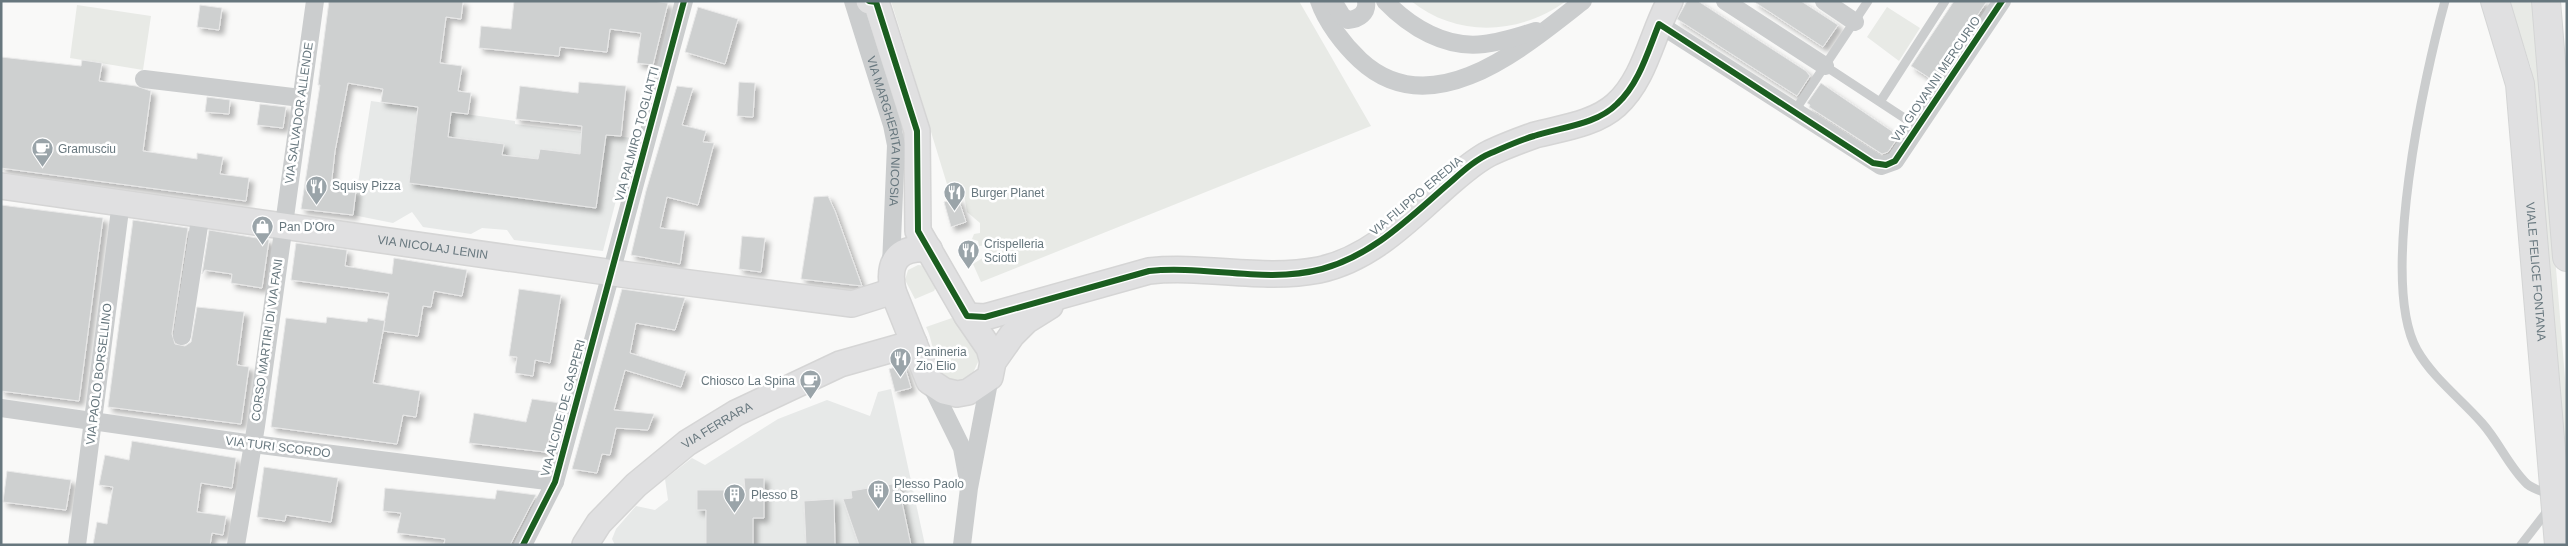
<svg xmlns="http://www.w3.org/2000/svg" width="2568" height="546" font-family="Helvetica,sans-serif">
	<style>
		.built { fill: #e7e9e8 }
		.green { fill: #e8eae6 }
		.building { fill: #ced0d0; stroke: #e8e8e8; filter: url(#shadow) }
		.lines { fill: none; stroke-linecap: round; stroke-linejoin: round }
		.secondary-casing { stroke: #d5d5d5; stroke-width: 28 }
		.primary-casing { stroke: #d4d5d5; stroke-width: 30 }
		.lane { stroke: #cbcdce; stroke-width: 9 }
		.street { stroke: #cbcdce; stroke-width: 18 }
		.secondary { stroke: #e0e0e1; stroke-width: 25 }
		.primary { stroke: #e0e0e1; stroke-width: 28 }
		.cycleway-casing { stroke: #fff; stroke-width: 9 }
		.cycleway { stroke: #1b5e20; stroke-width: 6 }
		.labels { text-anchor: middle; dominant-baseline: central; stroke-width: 5; stroke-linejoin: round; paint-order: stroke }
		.street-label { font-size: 12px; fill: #67777e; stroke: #fff }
		.poi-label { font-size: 12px; fill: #67777e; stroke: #fff; text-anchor: start }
	</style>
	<defs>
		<filter id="shadow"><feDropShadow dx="4.5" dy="4.5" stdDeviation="2.5" flood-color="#0004"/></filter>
	</defs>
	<rect width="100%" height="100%" fill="#f9f9f8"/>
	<path class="built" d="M371 101 515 121V124L632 138 603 251 514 240 507 230 482 228 471 234 423 227 412 212 393 223 353 215Z
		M891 389 925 545H615L612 539 616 529 636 506 655 510 668 500 665 479 692 458 705 465 778 419 827 400 870 416 878 392Z"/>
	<path class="green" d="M891 1H1299L1371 126 981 282 973 264 989 254V245L979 246 978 241 972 239 974 234 980 233V223L967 212 963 188 958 185 950 194Z
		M1411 1H1566C1520 35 1457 38 1411 1Z
		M2509 1H2534L2567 402V498L2531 68Z
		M77 5 151 16 143 70 70 58Z
		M1887 7 1920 28 1899 61 1867 37Z
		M918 265 927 266 936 287 934 291 915 299 905 280 908 270Z
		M952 318 976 350 979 360 972 375C935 402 936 344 926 327Z"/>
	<path class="building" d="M329 1H463L461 19 446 17 440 63 462 66 458 91 471 93 468 114 451 112 448 137 504 144 502 155 538 159 540 149 580 154 582 126 516 119 520 86 578 93 579 82 626 86 621 136 606 135 596 208 409 183 418 107 381 102 383 89 348 83 335 151 331 187 356 190 353 215 301 209 320 85H318Z
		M514 1H652L668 3 653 65 637 63 641 33 610 29 607 52 560 47 559 56 479 48 481 26 511 29Z
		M1687 1H1698L1806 71 1810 76 1797 96 1677 19Z
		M1753 1H1801L1838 25 1823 47Z
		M1954 1H1987L1934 81 1911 66Z
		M200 5 222 8 219 30 197 27Z
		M698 7 738 19 725 64 685 52Z
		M1 57 81 66 82 60 102 63 99 81 136 86 151 91 143 151 197 159V153L223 157 220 174 249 178 246 201 1 168Z
		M739 82 755 83 753 117 737 116Z
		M1821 83 1899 136 1888 152 1882 154 1809 107 1810 105 1807 103Z
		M677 86 693 88 682 125 706 131 703 142 714 143 698 205 667 197 660 228 685 231 680 264 631 255 646 191Z
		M207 97 230 100 229 114 205 112Z
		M260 104 286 107 283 128 257 125Z
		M828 196 835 211 862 286 801 279 814 197Z
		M958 198 966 222 951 227 944 202Z
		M1 205 103 218 79 401 1 391Z
		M133 220 188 228 172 334 175 344 185 346 191 342 197 307 244 312 237 365 249 367 241 424 108 407Z
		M209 230 269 240 262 288 231 283 232 274 205 270 202 274Z
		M742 236 765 238 761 272 739 269Z
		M296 243 347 250 345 266 392 274 394 258 467 270 462 296 434 291 431 307 423 306 418 336 383 331 389 293 291 280Z
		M519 289 561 295 550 363 535 360 533 376 515 373 517 357 509 356Z
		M622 289 685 298 675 330 636 323 630 353 686 371 681 387 625 370 614 410 654 414 648 430 616 428 610 455 602 454 597 473 572 469Z
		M327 317 367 322 368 318 385 321 373 383 420 391 416 417 403 415 397 444 271 427 286 318 326 323Z
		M904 364 911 388 895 392 889 369Z
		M532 399 560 403 545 452 469 443 474 413 526 422Z
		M132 441 236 458 232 488 201 483 197 512 226 516 223 535 212 533 210 545H93L97 522 107 524 113 487 99 485 105 455 129 460Z
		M264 467 338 478 331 522 286 515 285 521 257 517Z
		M7 471 71 480 66 510 3 502Z
		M744 478H764V518H753V545H706V510H697V490H745Z
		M898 483 911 545H859L843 499 852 498 851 491Z
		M385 488 495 499 497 490 536 495 510 545H444L445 539 397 533 401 513 383 511Z
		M834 499 835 545H806L804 501Z"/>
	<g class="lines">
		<defs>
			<g id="secondary">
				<path d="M869 1 876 2 917 131 918 231 967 316 989 348 993 362"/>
				<path id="s2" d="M1 186 628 275 852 304 893 291"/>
				<path d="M929 249C898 247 887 261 893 291L929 381 944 391 957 394 968 392 990 377 993 362 1012 335 1026 321 1050 306"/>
				<path d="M967 316 985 317 1149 271C1205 265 1263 281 1319 270 1371 259 1409 219 1447 185 1460 174 1474 161 1490 153 1503 147 1521 140 1535 135 1562 128 1595 124 1616 105 1645 79 1652 34 1670 1"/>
				<path id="s3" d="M585 545 599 523 636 485 687 443 736 413 840 364 914 343"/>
			</g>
			<g id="primary">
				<path id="s4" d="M2495 1 2520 84 2559 545"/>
				<path d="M2546 1 2567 257"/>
			</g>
		</defs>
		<use href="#secondary" class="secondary-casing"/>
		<use href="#primary" class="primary-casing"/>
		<path class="lane" d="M2445 1C2424 77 2379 282 2417 350 2433 378 2461 399 2482 423 2499 442 2509 467 2527 484 2533 489 2544 492 2551 495
			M1825 66 1918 127
			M1880 102 1945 1
			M1794 112 1868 1
			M2521 545 2548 510"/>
		<g class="street">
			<path id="s1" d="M853 1 892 125 896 145 891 265"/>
			<path d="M1319 1C1326 22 1344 45 1360 60 1432 127 1524 47 1583 1"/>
			<path d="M1333 1 1342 16 1348 20C1359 19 1368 13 1366 1"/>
			<path d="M1385 1C1410 27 1446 49 1484 44 1502 42 1519 36 1536 31"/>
			<path d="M1725 1 1825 66"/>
			<path d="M1824 1 1855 22"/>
			<path d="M1659 24 1881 166 1895 161 2002 1"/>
			<path d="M144 79 301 98"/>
			<path d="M182 336 201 213"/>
			<path d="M929 381 962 448 967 475"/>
			<path d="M1 408 253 444 555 482"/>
			<path d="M77 545 121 202"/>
			<path d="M236 545 256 426 315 1"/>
			<path d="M523 545 555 482 684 1"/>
			<path d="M962 545 969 488 990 377"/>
		</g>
		<use href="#secondary" class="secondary"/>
		<use href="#primary" class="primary"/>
		<defs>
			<path id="cycleway" d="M869 1 876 2 917 131 918 231 967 316 985 317 1149 271C1205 265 1266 284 1322 269 1373 255 1408 219 1446 186 1460 174 1474 160 1491 153 1505 147 1520 140 1534 136 1561 127 1596 125 1617 104 1639 84 1648 51 1659 24L1873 163 1886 165 1895 161 2002 1
				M523 545 555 482 684 1"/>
		</defs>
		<use href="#cycleway" class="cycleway-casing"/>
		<use href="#cycleway" class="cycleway"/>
	</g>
	<defs>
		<symbol id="cafe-pin" viewBox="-11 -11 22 30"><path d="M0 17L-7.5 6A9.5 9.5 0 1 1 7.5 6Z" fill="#9aa4a9" stroke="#fff"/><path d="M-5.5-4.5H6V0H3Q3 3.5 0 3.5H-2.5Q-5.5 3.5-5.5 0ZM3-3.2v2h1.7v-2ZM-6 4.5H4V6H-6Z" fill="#fff"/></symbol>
		<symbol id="restaurant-pin" viewBox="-11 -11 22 30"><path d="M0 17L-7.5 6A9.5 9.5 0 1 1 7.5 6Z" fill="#9aa4a9" stroke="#fff"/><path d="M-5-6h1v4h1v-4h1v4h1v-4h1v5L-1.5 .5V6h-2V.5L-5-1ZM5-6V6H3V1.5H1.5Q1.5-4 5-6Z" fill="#fff"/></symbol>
		<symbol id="shop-pin" viewBox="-11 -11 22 30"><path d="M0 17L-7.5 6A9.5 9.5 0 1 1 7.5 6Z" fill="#9aa4a9" stroke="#fff"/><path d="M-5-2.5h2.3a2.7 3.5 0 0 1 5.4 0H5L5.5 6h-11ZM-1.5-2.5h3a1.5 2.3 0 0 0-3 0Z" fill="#fff"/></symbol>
		<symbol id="building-pin" viewBox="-11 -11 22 30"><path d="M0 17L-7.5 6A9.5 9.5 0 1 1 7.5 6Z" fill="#9aa4a9" stroke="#fff"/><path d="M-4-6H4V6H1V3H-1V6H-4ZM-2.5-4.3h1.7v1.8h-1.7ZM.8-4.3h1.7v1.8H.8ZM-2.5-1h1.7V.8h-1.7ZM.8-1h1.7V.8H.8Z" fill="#fff"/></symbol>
	</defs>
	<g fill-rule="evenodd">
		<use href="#cafe-pin" x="30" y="136" width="25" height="34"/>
		<use href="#restaurant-pin" x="304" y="174" width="25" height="34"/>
		<use href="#restaurant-pin" x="942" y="180" width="25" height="34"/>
		<use href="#shop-pin" x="250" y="214" width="25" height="34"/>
		<use href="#restaurant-pin" x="956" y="238" width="25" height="34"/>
		<use href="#restaurant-pin" x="888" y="346" width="25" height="34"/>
		<use href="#cafe-pin" x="798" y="368" width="25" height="34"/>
		<use href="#building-pin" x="866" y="478" width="25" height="34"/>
		<use href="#building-pin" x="722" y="482" width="25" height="34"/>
	</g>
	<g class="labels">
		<g class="street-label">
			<text transform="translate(1936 79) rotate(-56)">VIA GIOVANNI MERCURIO</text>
			<text transform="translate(299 113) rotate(-82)">VIA SALVADOR ALLENDE</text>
			<text stroke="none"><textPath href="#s1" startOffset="135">VIA MARGHERITA NICOSIA</textPath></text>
			<text transform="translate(637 134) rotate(-75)">VIA PALMIRO TOGLIATTI</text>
			<text transform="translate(1416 196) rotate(-40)">VIA FILIPPO EREDIA</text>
			<text stroke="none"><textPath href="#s2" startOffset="436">VIA NICOLAJ LENIN</textPath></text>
			<text stroke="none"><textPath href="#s4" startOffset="275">VIALE FELICE FONTANA</textPath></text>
			<text transform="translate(267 340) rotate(-82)">CORSO MARTIRI DI VIA FANI</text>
			<text transform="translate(99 374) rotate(-83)">VIA PAOLO BORSELLINO</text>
			<text transform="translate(563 408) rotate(-75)">VIA ALCIDE DE GASPERI</text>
			<text stroke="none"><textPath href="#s3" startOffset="180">VIA FERRARA</textPath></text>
			<text transform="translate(278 447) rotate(7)">VIA TURI SCORDO</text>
		</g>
		<g class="poi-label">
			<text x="58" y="149">Gramusciu</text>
			<text x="332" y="186">Squisy Pizza</text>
			<text x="971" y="193">Burger Planet</text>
			<text x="279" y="227">Pan D'Oro</text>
			<text x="984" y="244">Crispelleria<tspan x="984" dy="14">Sciotti</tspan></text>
			<text x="916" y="352">Panineria<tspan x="916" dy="14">Zio Elio</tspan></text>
			<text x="795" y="381" text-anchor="end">Chiosco La Spina</text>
			<text x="894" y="484">Plesso Paolo<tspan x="894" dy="14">Borsellino</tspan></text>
			<text x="751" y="495">Plesso B</text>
		</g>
	</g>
	<rect width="2568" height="546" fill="none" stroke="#67777e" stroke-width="5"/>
</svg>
